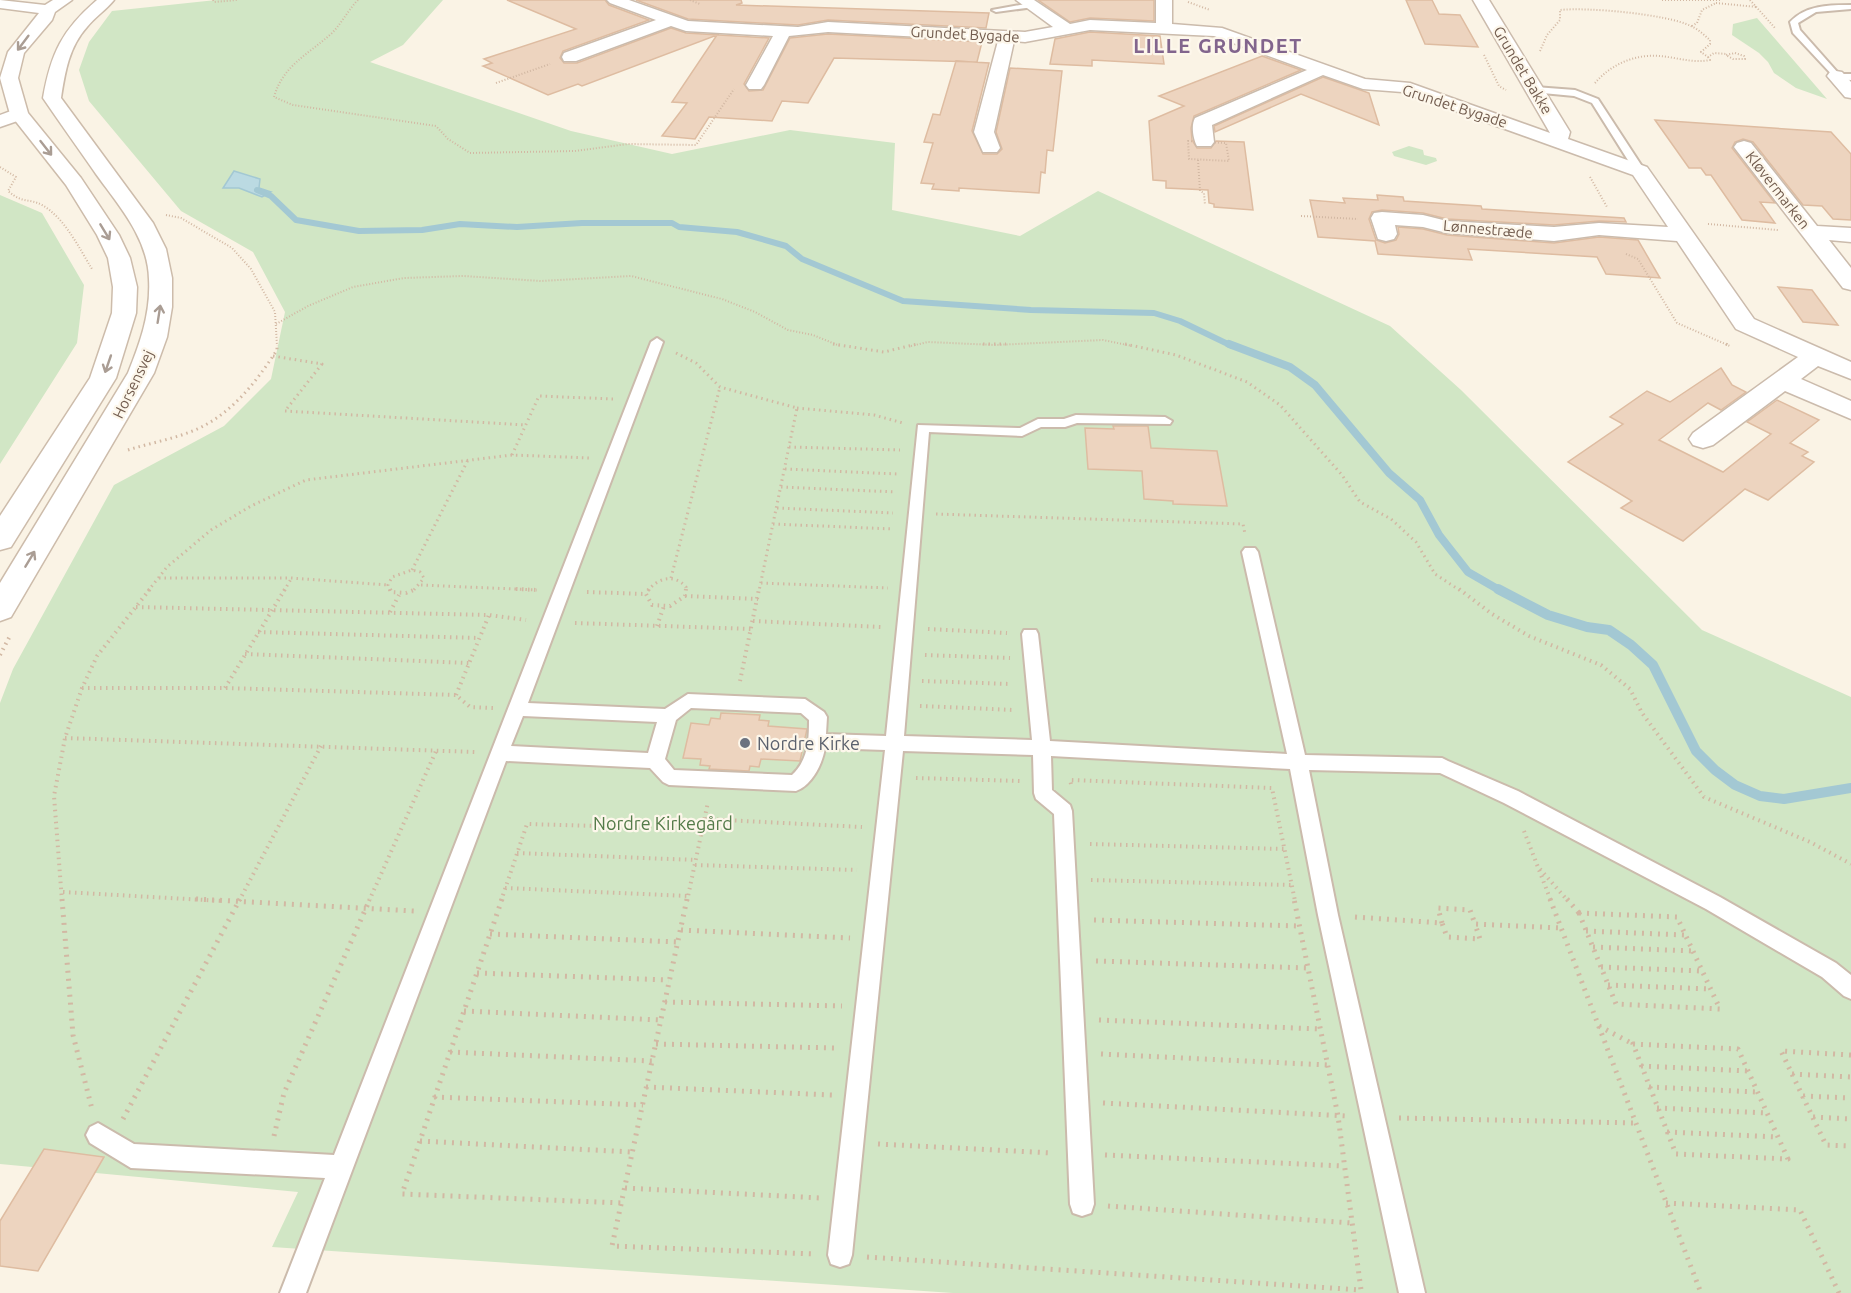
<svg xmlns="http://www.w3.org/2000/svg" width="1851" height="1293" font-family="Ubuntu,sans-serif">
	<style>
		.green { fill: #d1e6c5 }
		.water { fill: #bbdae2; stroke: #a3c8d3; stroke-width: 1.5 }
		.lines { fill: none; stroke-linecap: round; stroke-linejoin: round }
		.stream-far2 { stroke: #a3c8d3; stroke-width: 6 }
		.stream-far1 { stroke: #a3c8d3; stroke-width: 8 }
		.stream { stroke: #a3c8d3; stroke-width: 10 }
		.building { fill: #edd4bf; stroke: #debca1; stroke-width: 1.5 }
		.service-casing { stroke: #cbbbac; stroke-width: 4 }
		.minor-casing { stroke: #cbbbac; stroke-width: 3 }
		.tertiary-casing { stroke: #cbbbac; stroke-width: 3 }
		.secondary-casing { stroke: #cdbcab; stroke-width: 3 }
		.path-far3 { stroke: #d2b8a3; stroke-width: 2; stroke-dasharray: 1 2; stroke-linecap: butt }
		.path-far2 { stroke: #d2b8a3; stroke-width: 3; stroke-dasharray: 1.5 4; stroke-linecap: butt }
		.path-far1 { stroke: #d2b8a3; stroke-width: 4; stroke-dasharray: 1.5 4.5; stroke-linecap: butt }
		.path { stroke: #d2b8a3; stroke-width: 5; stroke-dasharray: 2 6; stroke-linecap: butt }
		.service { fill: #fff; fill-rule: evenodd }
		.minor { fill: #fff; fill-rule: evenodd }
		.tertiary { fill: #fff; fill-rule: evenodd }
		.secondary { fill: #fff; fill-rule: evenodd }
		.oneway { stroke: #aa9d94 }
		.worship-dot { fill: #6b7280; stroke: #fdf7eb; stroke-width: 2 }
		.labels { text-anchor: middle; dominant-baseline: central; stroke-width: 4.5; stroke-linejoin: round; paint-order: stroke }
		.far-street-label { font-size: 15px; fill: #715b4d; stroke: #fdf7eb }
		.worship-label { font-size: 18px; fill: #5b616d; stroke: #fdf7eb; text-anchor: start }
		.park-label { font-size: 18px; fill: #547b49; stroke: #fdf7eb }
		.far-district-label { font-size: 20px; font-weight: bold; letter-spacing: 1.5px; fill: #82658d; stroke: #fdf7eb }
	</style>
	<rect width="100%" height="100%" fill="#faf3e5"/>
	<path class="green" d="M216 0H443L403 45 370 62 571 131 672 154 790 130 895 143 892 210 1020 236 1098 191 1390 326 1461 390 1702 630 1851 697V1293H953L272 1247 298 1192 0 1164V703L13 669 114 485 224 426 271 379 285 312 253 252 181 211 89 101 79 70 89 42 112 11Z
		M1757 18 1827 99 1796 88 1774 73 1768 62 1759 53 1732 35 1733 24Z
		M1409 146 1423 150 1424 155 1436 158 1437 161 1426 165 1394 156 1392 152Z
		M0 195 42 213 84 285 77 343 0 464Z"/>
	<path class="water" d="M234 171 260 179 259 188 271 192 262 197 239 188H223Z"/>
	<g class="lines">
		<path class="stream-far2" d="M257 190 271 196 296 220 359 231 422 230 460 224 517 227 582 223H672L679 227 737 232 786 246 802 259 903 301 1031 310 1154 313 1180 321 1232 346"/>
		<path class="stream-far1" d="M1229 344 1290 367 1315 385 1389 473 1420 500 1439 535 1468 572 1501 591"/>
		<path class="stream" d="M1498 589 1548 615 1587 627 1609 630 1631 645 1653 665 1696 751 1715 770 1735 785 1760 796 1784 799 1851 788"/>
	</g>
	<path class="building" d="M507 0H605L609 5 649 20 563 51 560 58 564 63H577L671 28 686 33 769 38 744 84 749 91 763 90 790 38 828 34 982 42 977 62 834 58 808 103 782 101 772 121 709 117 695 139 662 136 687 103 672 102 717 35 582 86 578 84 548 95 483 66 492 63 484 59 576 29Z
		M636 0H741L742 3 736 5 989 13 986 28 828 20 798 25 688 19Z
		M1038 0H1154V21L1090 18 1070 22Z
		M1406 0H1432L1439 14 1460 15 1478 47 1425 44Z
		M1090 32 1160 36 1164 64 1092 60V66L1050 64 1055 39Z
		M1262 56 1301 70 1194 116 1191 128 1192 140 1197 148H1211L1216 141 1244 142 1253 210 1214 207V204L1209 203 1208 190 1166 188V181L1153 180 1149 121 1184 106 1159 96Z
		M956 61 989 63 972 131 983 154H997L1002 149 996 132 1010 68 1062 71 1053 151 1047 150 1045 173 1041 172 1039 193 959 188V191L932 189 934 184 921 183 933 143 924 142 933 114 940 115Z
		M1323 77 1369 93 1379 125 1301 94 1215 132 1214 126Z
		M1655 120 1831 132 1851 154V220L1833 219 1822 206 1803 205 1753 142 1743 139 1735 142 1732 148 1775 203 1760 202 1775 223 1742 220 1711 175H1706L1701 168H1689Z
		M1377 195 1403 197 1404 201 1481 206 1482 209 1624 218 1626 222 1599 221 1554 225 1447 219 1423 213 1382 210 1372 212 1369 219 1376 240 1385 243 1396 240 1399 234 1398 227 1423 229 1447 235 1554 243 1599 237 1638 240 1660 278 1606 274 1597 257 1468 249 1472 260 1378 254 1375 241 1318 237 1310 200 1345 203 1343 198 1378 200Z
		M1778 287 1812 290 1838 325 1803 322Z
		M1721 368 1732 385 1746 392 1721 410 1708 403 1659 440 1723 472 1771 434 1747 422 1777 400 1819 420 1790 443 1808 452 1802 456 1814 462 1768 500 1745 489 1683 541 1621 508 1632 501 1568 462 1623 424 1610 417 1647 391 1670 402Z
		M1113 426H1148L1151 448 1217 451 1227 506 1173 504V501L1144 499 1142 471 1088 469 1085 428 1114 429Z
		M721 713 760 715 759 720 769 721 768 726 807 729 800 761 761 759 759 767 750 766 749 771 709 769 710 766 700 765 701 759 683 758 691 723 709 725 711 718 720 719Z
		M44 1149 104 1157 38 1271 0 1266V1221Z"/>
	<g class="lines">
		<defs>
			<path id="service" d="M1031 3H1034V7L996 12 992 10Z
				M1851 5V9L1816 12 1798 23 1800 30 1839 74H1851V80L1836 79 1793 33 1790 22C1806 5 1829 5 1851 5Z
				M1535 87 1575 90 1598 99 1645 171 1644 173H1636L1592 103 1574 96 1532 92 1531 90Z
				M657 338 663 342 528 703 665 709 688 694 805 699 824 712 827 717 826 734 886 736 918 425 1020 428 1038 419H1064L1076 415 1165 417 1172 421 1170 424 1077 423 1065 427H1041L1022 436 929 432 904 736 1032 740 1022 634 1024 630H1036L1038 634 1050 741 1287 754 1242 552 1245 548H1255L1258 552 1305 755 1442 758 1448 761 1518 791 1720 897 1836 963 1851 975V999L1844 996 1822 977 1706 909 1504 803 1440 773 1309 770 1338 915 1425 1293H1399L1318 915 1290 769 1051 756 1052 790 1070 805 1072 811 1094 1204 1091 1213 1082 1216 1073 1213 1070 1204 1054 814 1036 799 1034 793 1033 755 903 751 852 1255 849 1264 840 1267 831 1264 828 1255 885 750 825 748C822 765 812 785 796 791L669 785 663 782 650 768 506 761 306 1293H280L325 1178 131 1168 90 1143 86 1135 90 1127 98 1123 134 1144 334 1155 651 342ZM691 708 801 713 809 720C809 741 808 760 792 775L674 770 665 759 676 720ZM523 716 657 722 648 753 511 746Z"/>
			<path id="minor" d="M607 0H629L688 21 798 27 828 22 1025 32 1053 27 1016 0H1034L1070 24 1090 20 1156 23V0H1172V24L1222 28 1365 79 1410 83 1550 133 1473 0H1489L1570 132 1568 139 1647 167 1754 319 1851 362V379L1818 366 1801 379 1851 401V419L1785 391 1713 445 1703 448 1693 445 1689 439 1693 433 1798 357 1736 329 1677 241 1599 235 1554 241 1447 233 1423 227 1395 225 1397 234 1394 239 1386 241 1378 239 1371 218 1374 213 1382 212 1423 215 1447 221 1554 227 1599 223 1668 227 1633 175 1402 92 1363 89 1323 75 1212 125 1214 142 1211 146H1197C1193 139 1191 125 1195 118L1307 70 1214 36 1090 30 1025 42 1014 41 994 132 1000 148 997 152H983L974 132 998 41 828 32 789 36 764 85 761 89H749L746 85 773 36 686 31 671 26 576 61H564L562 57 564 53 656 20 610 3Z
				M1836 71 1842 72 1851 82V98L1845 97 1827 76 1830 72Z
				M1744 141 1751 143 1817 226 1851 228V242L1829 240 1851 268V290L1843 288 1737 151 1734 147 1737 143Z"/>
			<path id="tertiary" d="M19 108 26 110 28 114 26 118 0 127V115Z"/>
			<path id="secondary" d="M0 0 45 5 53 0H72L55 12 52 20 24 53 18 78 28 113 81 178 119 235 130 258 137 287 136 313 116 378 11 547 0 550V516L90 378 112 313 113 287 108 258 97 235 66 185 10 114 0 78 8 52 39 13 0 8Z
				M97 0H114C106 10 95 17 87 27 69 47 65 72 61 98L153 223 166 249 172 278V307L167 337 154 373 11 617 0 621V583L128 373C140 343 151 313 149 279 148 238 119 206 96 174 78 148 60 123 43 98 51 53 62 30 97 0Z"/>
		</defs>
		<use href="#service" class="service-casing"/>
		<use href="#minor" class="minor-casing"/>
		<use href="#tertiary" class="tertiary-casing"/>
		<use href="#secondary" class="secondary-casing"/>
		<path class="path-far3" d="M213 0 214 2 237 0
			M358 0C348 10 342 23 332 33 309 54 283 65 274 97L293 105 436 126 448 139 470 153 575 151 628 144 696 145 734 89
			M690 0 700 4
			M1662 0H1720
			M1750 0 1775 28
			M1188 2 1210 10
			M1716 3 1757 7
			M1692 26 1697 23 1702 10 1716 3
			M1540 51 1547 35 1560 20V10C1587 7 1666 14 1691 26 1698 29 1704 35 1710 40V44L1701 52 1708 57 1714 53 1726 54
			M1735 53 1744 56 1745 59H1733L1726 55Z
			M1484 55 1499 86 1506 90
			M496 83 550 64
			M1595 83C1613 62 1640 52 1668 57 1682 59 1695 63 1710 60L1708 57
			M1188 141 1226 143 1229 161 1189 159Z
			M1198 160 1200 191 1204 193 1205 205
			M0 167 16 177 8 191C23 204 29 198 42 205 65 218 79 248 92 269
			M1590 177 1607 207
			M166 215 181 218 232 248 251 269 275 312 277 346
			M1301 216 1358 219
			M1708 224 1778 230
			M1626 254 1638 259 1677 323 1730 346
			M276 324 308 306 353 287 404 278 463 276 541 281 631 276 722 299 755 312 788 330 813 335 840 346
			M911 346 928 342 995 345 1103 340 1132 346"/>
		<path class="path-far2" d="M833 344 884 352 917 344
			M983 344H1006
			M1125 344 1176 355 1247 382 1280 405 1342 475 1360 502 1391 519 1416 542 1435 574 1461 591
			M1726 344 1730 346
			M676 353 696 363 720 387 797 408 759 591
			M273 356 322 364 285 411
			M797 408 874 415 903 423
			M285 411 526 425
			M789 447 900 450
			M128 450C150 443 174 439 195 430 232 414 256 382 277 350V344
			M512 455 539 396 613 399
			M785 469 898 474
			M781 487 896 492
			M777 508 893 513
			M936 514 1243 524 1245 534
			M773 524 893 529
			M412 570 468 460
			M159 578H291L388 585
			M671 578 720 387
			M761 583 888 588
			M421 585 537 590
			M148 591 167 567 211 530 251 506 306 480 512 455 590 458
			M284 591 291 579
			M390 591 388 585 392 577 412 570 420 572 424 578 413 591
			M648 591C658 577 675 574 686 587V591"/>
		<path class="path-far1" d="M390 589 391 592 406 593 416 589
			M516 589 537 590
			M649 589 646 594 652 605 670 606 685 596 686 589
			M1459 589 1492 614 1529 636 1601 665 1630 689 1642 713 1704 797 1810 842 1851 864
			M587 592 646 594
			M685 596 758 599
			M136 607 489 615 526 620
			M390 612 399 595
			M753 621 881 627
			M575 623 751 629
			M657 626 664 606
			M928 629 1007 633
			M258 632 480 638
			M245 654 469 663
			M0 655 11 634
			M925 655 1010 658
			M740 681 759 589
			M922 681 1011 684
			M82 688H225L456 695 470 707 493 708
			M225 688 285 589
			M456 695 489 615
			M920 706 1014 710
			M65 738 475 752
			M916 778 1020 781
			M1071 784 1070 780 1272 788 1295 901
			M705 819 862 827
			M1524 831 1551 901
			M1090 844 1284 849
			M517 853 696 860
			M695 865 857 870
			M1540 869 1568 901
			M1091 880 1291 885
			M505 888 688 896
			M63 892 223 901
			M62 901 54 796 65 738 82 688 97 656 150 589
			M239 901 321 746
			M369 901 436 751
			M501 901 527 824 703 829
			M687 901 708 802"/>
		<path class="path" d="M62 899 73 1035 92 1109
			M196 899 414 911
			M502 899 402 1194 622 1203
			M687 899 612 1246 815 1254
			M1550 899 1701 1293
			M1567 899 1579 913
			M1579 913 1677 917 1720 1009 1616 1004Z
			M1355 917 1442 923 1447 937 1480 939 1475 924 1561 928
			M1094 920 1300 926
			M1442 923 1438 908 1470 910 1475 924
			M681 930 850 938
			M1586 931 1685 935
			M490 934 678 942
			M1593 947 1693 951
			M1096 961 1308 968
			M1601 967 1702 971
			M477 973 669 980
			M1608 985 1711 989
			M665 1002 842 1006
			M464 1011 661 1020
			M1099 1020 1320 1029
			M1599 1026 1633 1044
			M656 1044 835 1048
			M1633 1044 1738 1049 1788 1159 1676 1154Z
			M450 1052 652 1061
			M1101 1054 1328 1065
			M1851 1055 1781 1051 1826 1145 1851 1146
			M1641 1066 1748 1071
			M1792 1074 1851 1077
			M646 1087 832 1095
			M1649 1087 1757 1092
			M1803 1096 1851 1098
			M434 1097 643 1105
			M1103 1103 1347 1116
			M1657 1108 1767 1113
			M1813 1117 1851 1119
			M1399 1118 1636 1123
			M123 1119 240 899
			M1667 1132 1778 1137
			M274 1136 284 1093 370 899
			M420 1141 632 1152
			M878 1144 1053 1153
			M1105 1155 1344 1166
			M625 1188 821 1198
			M1666 1203 1800 1210 1839 1293
			M1108 1206 1352 1223
			M867 1257 1361 1290 1338 1116 1294 899"/>
		<use href="#service" class="service"/>
		<use href="#minor" class="minor"/>
		<use href="#tertiary" class="tertiary"/>
		<use href="#secondary" class="secondary"/>
	</g>
	<defs><path id="oneway-shaft" d="M-6 0H5M1.5-3L5.5 0L1.5 3" fill="none" stroke-width="1.6" stroke-linecap="round" stroke-linejoin="round" transform="scale(1.5)"/></defs>
	<g class="oneway">
		<use href="#oneway-shaft" transform="translate(23 43) rotate(127)"/>
		<use href="#oneway-shaft" transform="translate(46 148) rotate(52)"/>
		<use href="#oneway-shaft" transform="translate(105 232) rotate(59)"/>
		<use href="#oneway-shaft" transform="translate(159 314) rotate(-81)"/>
		<use href="#oneway-shaft" transform="translate(108 364) rotate(109)"/>
		<use href="#oneway-shaft" transform="translate(30 559) rotate(-59)"/>
	</g>
	<circle class="worship-dot" cx="745" cy="743" r="6"/>
	<g class="labels">
		<g class="far-street-label">
			<text transform="translate(965 34) rotate(3)">Grundet Bygade</text>
			<text transform="translate(1523 70) rotate(59)">Grundet Bakke</text>
			<text transform="translate(1455 106) rotate(18)">Grundet Bygade</text>
			<text transform="translate(1778 190) rotate(52)">Kløvermarken</text>
			<text transform="translate(1488 229) rotate(5)">Lønnestræde</text>
			<text transform="translate(133 384) rotate(-64)">Horsensvej</text>
		</g>
		<g class="worship-label">
			<text x="757" y="743">Nordre Kirke</text>
		</g>
		<g class="park-label">
			<text x="663" y="823">Nordre Kirkegård</text>
		</g>
		<g class="far-district-label">
			<text x="1218" y="45">LILLE GRUNDET</text>
		</g>
	</g>
</svg>
